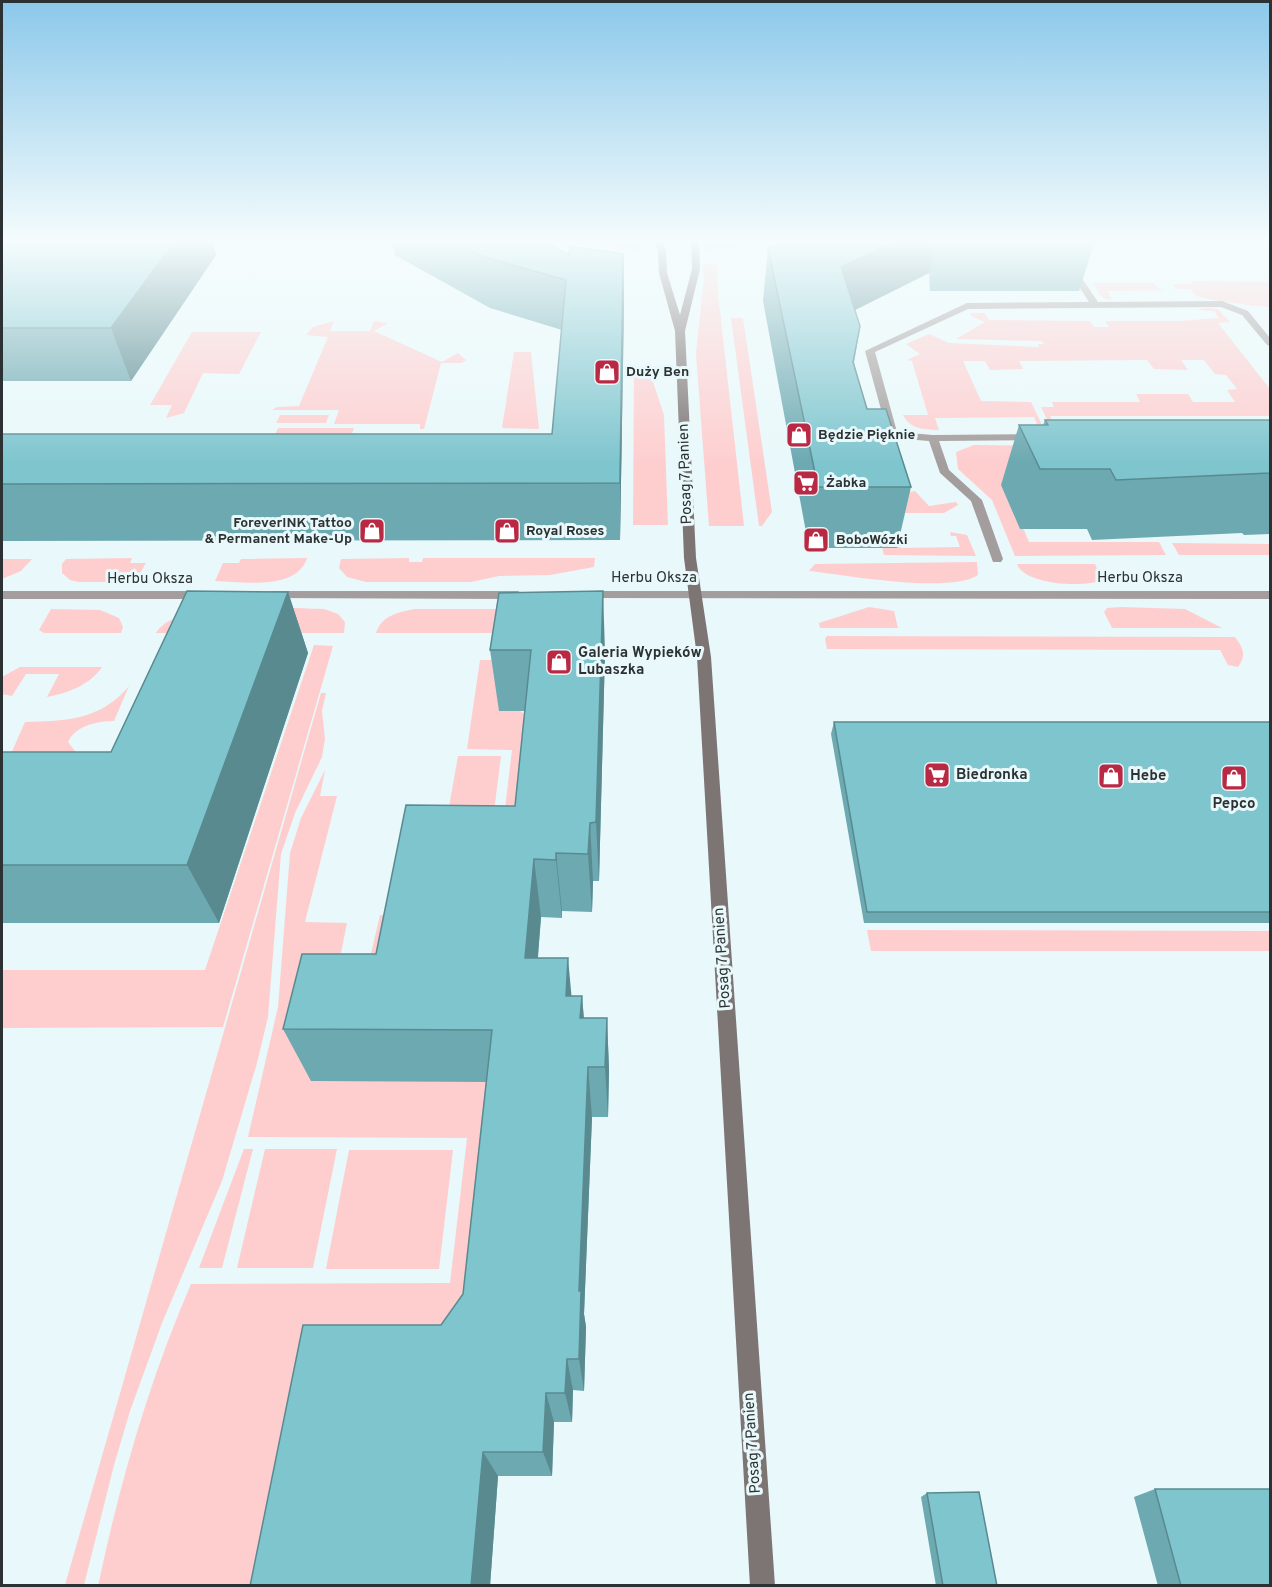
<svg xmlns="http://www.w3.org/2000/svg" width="1272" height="1587" font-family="Overpass,sans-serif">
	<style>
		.green { fill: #fececf }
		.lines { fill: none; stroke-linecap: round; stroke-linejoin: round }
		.street { fill: #a49d9d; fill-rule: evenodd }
		.secondary { fill: #7d7474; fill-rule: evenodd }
		.wall { fill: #6da9b1 }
		.shaded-wall { fill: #598a90 }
		.building { fill: #7fc5ce; stroke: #598a90; stroke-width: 1.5 }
		.labels { text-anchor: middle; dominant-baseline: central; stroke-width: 6; stroke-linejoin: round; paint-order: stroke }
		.far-poi-label { font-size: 14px; font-weight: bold; fill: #2c3233; stroke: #e9f8fa; text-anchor: start }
		.street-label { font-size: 15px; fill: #2c3233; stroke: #e9f8fa }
		.poi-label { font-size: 15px; font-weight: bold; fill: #2c3233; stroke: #e9f8fa; text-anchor: start }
	</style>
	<rect width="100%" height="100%" fill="#e9f8fa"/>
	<path class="green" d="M596 241H642L648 252 615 250Z
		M705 241H753L733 250 702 252Z
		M702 264 717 265 718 293 744 526H709L696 354 704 277Z
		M1192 281 1270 282V307C1261 307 1204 300 1197 296 1195 295 1192 291 1190 289H1176L1172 284H1193Z
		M1093 283H1154L1159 289 1169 290 1107 291 1112 299C1102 302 1098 291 1093 283Z
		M1206 308 1218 309 1230 322 1218 323 1270 389V416H1050L1057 430H1052L1041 407H1054L1052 402H1140L1136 394H1188L1193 402H1235L1227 390 1237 389 1226 375 1215 374 1204 360H1181L1188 370 1154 369 1147 360 1019 361 1023 369 990 370 985 361H963L981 401 1031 402 1045 431H1040L1034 417 935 418 939 430C925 430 910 429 903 415H928L912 361 907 360 920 354 906 344 929 334 949 343 1039 347 1038 344H1044L1042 341 956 339 985 322 971 316V313H985L989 320 1090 321 1094 327H1109L1105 321H1180L1219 318 1214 311 1196 310Z
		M731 318H743L772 512 762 526H759Z
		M334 321 330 331H370L374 321 388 323 374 331 442 362 458 353 466 360 462 363H441L424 429H420V424H334L339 410H272L277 407 299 406 328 337 306 335 313 327Z
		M192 332H261L239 374 203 373 184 413 166 418 172 405H150Z
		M514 352H531L539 429 502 428Z
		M639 370H649L664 415 668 525H633L634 372Z
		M280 415H329L326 423H276Z
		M278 428H354L343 460H264Z
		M974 445 1062 446 1004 482 1029 542H1159L1166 555 1015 556 992 500 958 469 956 452Z
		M915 491 929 506 956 502 958 505 944 513H882L896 495Z
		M950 532 967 535 976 556 884 555 879 537 897 536 901 548 960 547 956 536H951Z
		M1172 543 1270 544V555H1179Z
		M132 558 130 563H146L135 582H79L70 580 62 573V564L66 559Z
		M307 558C297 591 242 582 215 581L223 563H239L241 559Z
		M409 558V562H422L423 558H595L594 567 550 575 499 576 471 582H366L347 577 339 568 341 559Z
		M2 559H32L21 571 2 579Z
		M977 562 978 575C950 594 845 575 809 571L815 564Z
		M1017 564H1095L1102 580C1085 588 1024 585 1017 564Z
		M869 607 894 611 898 628H820L819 623Z
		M1121 607 1185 609 1222 628H1112L1104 612 1107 608Z
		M51 609 100 610 119 618 123 627 121 633H44L39 630Z
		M324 609 338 614 345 622 344 633H156C177 598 285 609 324 609Z
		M415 609H540L591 633H376C382 615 399 612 415 609Z
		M827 636 1235 637C1243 648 1247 655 1238 667L1228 665 1220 650 827 649 825 639Z
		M314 645 333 646 223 1027 2 1028V970H205Z
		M480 660H496L520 711 526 715 524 851 403 967 311 1080 507 1082 479 1331 318 1585 98 1586C120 1482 149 1381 191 1284L450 1283 467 1138 248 1137 278 1007 290 853 301 818 325 770 320 796H337L305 922 347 923 340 958H370L380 915H390L501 842 512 750 467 749Z
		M20 667H102C90 685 68 693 47 697L59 674H26L12 696 2 694V677Z
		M129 686 114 721C97 721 75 726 68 742L78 755 2 774 25 722C66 721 101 720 129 686Z
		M321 693H326L322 711 325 739 322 757 295 813 281 854 268 1017 257 1063 222 1181 162 1323 130 1411 114 1465 84 1585H65Z
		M458 756H501L491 835H444Z
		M867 930 1270 931V951H871Z
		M244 1149H253L222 1268H199Z
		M265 1149H337L313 1268H237Z
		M349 1150H453L439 1269H326Z"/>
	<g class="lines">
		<path class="street" d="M1071 271H1077L1098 302 1222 301 1248 311 1270 338V346L1267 345 1242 315 1221 307 968 309 875 352 897 432 933 435 1034 434 1039 437 1034 440 939 441 949 470 982 500 1003 559 1001 562H993L971 501 940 473 929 441 893 438 888 435 865 351 967 303 1089 302 1070 273Z
			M2 591H206L212 595 206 599H2Z
			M272 591H518L524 595 518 599 268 598V592Z
			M584 591H1270V599L580 598 578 595Z"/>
		<path class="secondary" d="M654 241H662L666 251 667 273 680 315 692 269 691 241H699L700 269 685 331 696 558 711 657 775 1586H750L697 657 684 558 675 331 659 273 658 251Z"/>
	</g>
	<path class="wall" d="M2 241H212L216 255 131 381H2Z
		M392 241H542L569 255 623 254 624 305 620 540 2 541V484L552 434 562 330 490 308 395 255Z
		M793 241H1095L1079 291H930L929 273 855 310 860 326 854 363 867 409 911 487 897 548H809L763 301 768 248Z
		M1045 420H1270V534L1244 535 1242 533 1092 540 1087 529H1020L1001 485 1019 425H1043Z
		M288 592 308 653 219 923H2V752H111Z
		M499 593 605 652 599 881H593L592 912 562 911V918L541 917 538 958 571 996H582L584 1018H607L609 1070 608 1117H592L584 1314 586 1327 584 1391 573 1390 572 1422H554L552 1476H498L490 1586 441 1325 463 1294 486 1082 311 1081 283 1029 376 954 515 806 525 711H499L490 650Z
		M834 722H1270V923H864L831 734Z
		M1155 1489 1270 1586H1158L1134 1497Z
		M927 1493 997 1586H936L921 1497Z"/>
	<path class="shaded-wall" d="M175 241H212L216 255 131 381 111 328Z
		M896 241H936L929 273 833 321 841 267Z
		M623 254 624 305 620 540V483Z
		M603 591 605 652 599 881 596 822Z
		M288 592 308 653 219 923 187 865Z
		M590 823 593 881 592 912 588 854Z
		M556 853 562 911V918L556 860Z
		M534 859 541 917 533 1012 525 958Z
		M568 958 573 1012 566 996Z
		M582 996 586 1049 580 1018Z
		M607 1018 609 1070 608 1117 605 1067Z
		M588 1067 592 1117 584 1314 586 1327 584 1391 579 1359V1291Z
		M567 1359 573 1390 572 1422 565 1393Z
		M546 1393 554 1422 552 1476 543 1452Z
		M483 1452 498 1476 490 1586H471Z"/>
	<path class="building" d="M2 241H175L111 328H2Z
		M454 241H542L569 255 570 246 623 254 620 483 2 484V434H552L566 280 484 257Z
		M793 241H896L841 267 860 326 853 362 867 409H886L911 487H818L768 248Z
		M1045 420H1270V473L1116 480 1110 469H1040L1019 425H1048Z
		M187 591 288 592 187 865H2V752H111Z
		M603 591 596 822 590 823 588 854 556 853V860L534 859 525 958H568L566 996H582L580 1018H607L605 1067H588L579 1291H581L579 1359H567L565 1393H546L543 1452H483L471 1586H250L303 1325H441L463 1294 492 1030 283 1029 302 954H376L406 805 515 806 531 650H490L499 593Z
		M834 722H1270V912H867Z
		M1155 1489H1270V1586H1181Z
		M979 1492 997 1586H943L927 1493Z"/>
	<linearGradient id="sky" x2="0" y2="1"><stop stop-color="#8bc8ea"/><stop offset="0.52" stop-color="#f5fcfd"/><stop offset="1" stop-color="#f5fcfd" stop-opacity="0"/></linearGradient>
	<rect width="1272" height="463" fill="url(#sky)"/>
	<defs>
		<symbol id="shop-square" viewBox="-11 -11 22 22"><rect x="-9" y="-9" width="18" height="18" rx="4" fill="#ba2943" stroke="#e9f8fa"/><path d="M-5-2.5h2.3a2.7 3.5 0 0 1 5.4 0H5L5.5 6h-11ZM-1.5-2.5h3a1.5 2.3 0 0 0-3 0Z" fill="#fff"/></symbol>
		<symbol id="supermarket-square" viewBox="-11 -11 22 22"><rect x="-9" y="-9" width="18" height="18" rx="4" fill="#ba2943" stroke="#e9f8fa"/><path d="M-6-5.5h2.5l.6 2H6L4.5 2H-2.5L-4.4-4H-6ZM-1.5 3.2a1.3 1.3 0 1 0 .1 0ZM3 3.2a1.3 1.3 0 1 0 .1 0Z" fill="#fff"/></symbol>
	</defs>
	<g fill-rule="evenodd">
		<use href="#shop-square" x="592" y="357" width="30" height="30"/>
		<use href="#shop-square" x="784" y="420" width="30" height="30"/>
		<use href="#supermarket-square" x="791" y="468" width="30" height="30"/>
		<use href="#shop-square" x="357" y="516" width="30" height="30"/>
		<use href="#shop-square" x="492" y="516" width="30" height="30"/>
		<use href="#shop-square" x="801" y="525" width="30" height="30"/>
		<use href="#shop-square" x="544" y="647" width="30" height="30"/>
		<use href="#supermarket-square" x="922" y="760" width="30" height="30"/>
		<use href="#shop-square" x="1096" y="761" width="30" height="30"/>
		<use href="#shop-square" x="1219" y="763" width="30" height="30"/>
	</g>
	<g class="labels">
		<g class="far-poi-label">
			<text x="626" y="372">Duży Ben</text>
			<text x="818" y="435">Będzie Pięknie</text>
			<text x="826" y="483">Żabka</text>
			<text x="352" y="523" text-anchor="end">ForeverINK Tattoo<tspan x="352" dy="16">&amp; Permanent Make-Up</tspan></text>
			<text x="526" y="531">Royal Roses</text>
			<text x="836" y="540">BoboWózki</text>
		</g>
		<g class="street-label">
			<text transform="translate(686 474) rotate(-92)">Posag 7 Panien</text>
			<text x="654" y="578">Herbu Oksza</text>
			<text x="1140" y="578">Herbu Oksza</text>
			<text x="150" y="579">Herbu Oksza</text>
			<text transform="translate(723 958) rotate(-94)">Posag 7 Panien</text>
			<text transform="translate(753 1443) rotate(-94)">Posag 7 Panien</text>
		</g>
		<g class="poi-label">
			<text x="578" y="653">Galeria Wypieków<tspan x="578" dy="17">Lubaszka</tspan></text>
			<text x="956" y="775">Biedronka</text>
			<text x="1130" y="776">Hebe</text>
			<text x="1234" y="804" text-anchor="middle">Pepco</text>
		</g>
	</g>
	<rect width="1272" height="1587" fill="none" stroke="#2c3233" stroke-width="6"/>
</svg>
